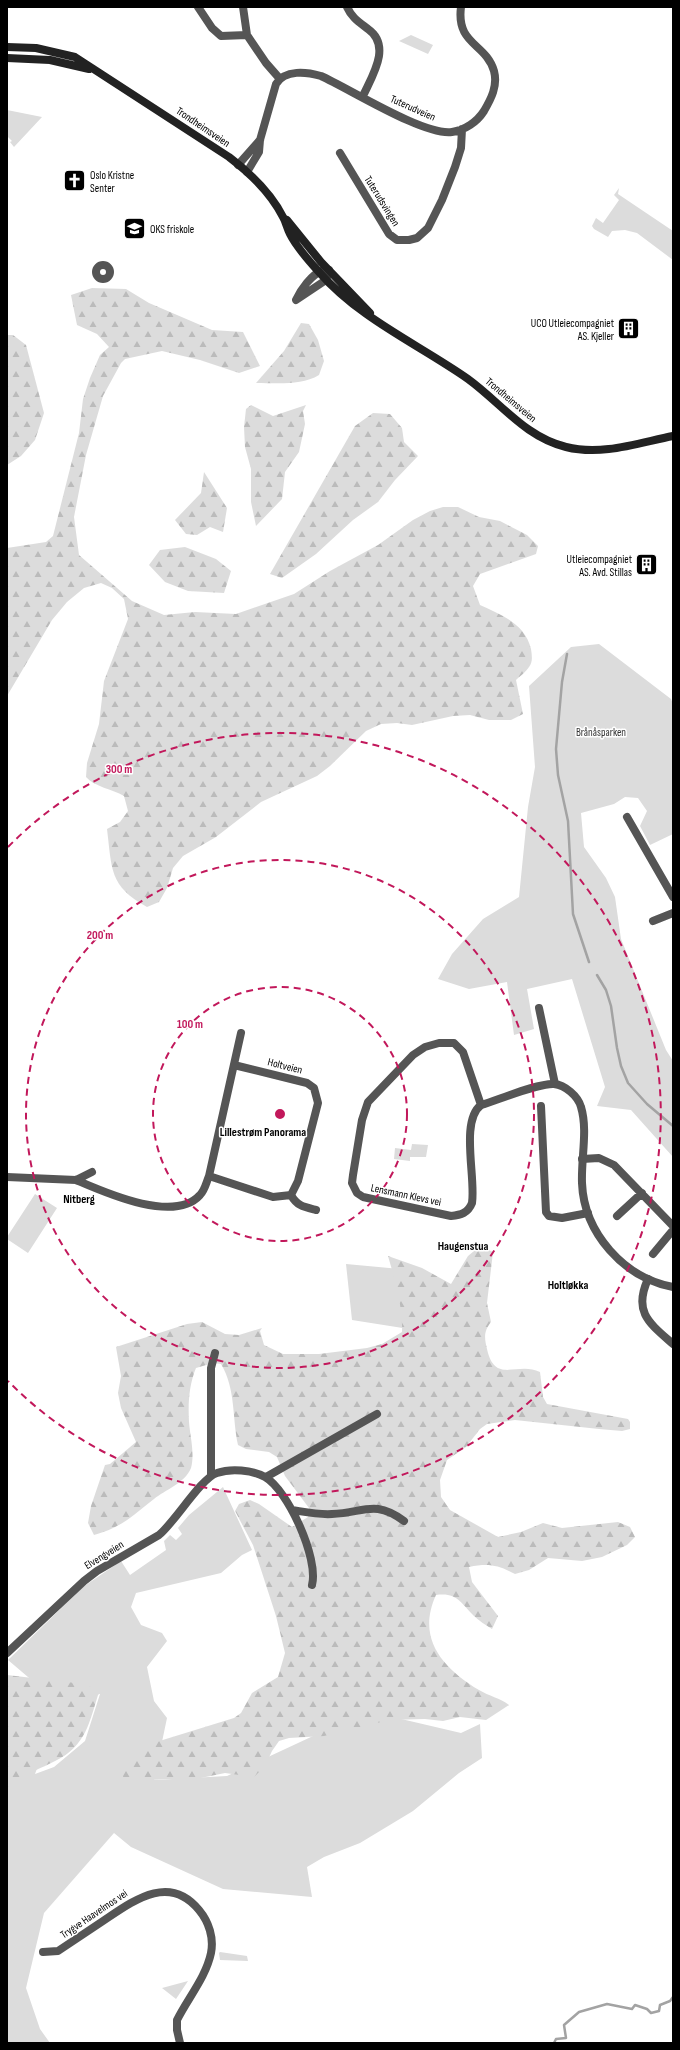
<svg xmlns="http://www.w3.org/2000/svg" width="680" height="2050" font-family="'Sofia Sans Condensed',sans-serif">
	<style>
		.green { fill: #dcdcdc }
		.forest { fill: url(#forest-firs) }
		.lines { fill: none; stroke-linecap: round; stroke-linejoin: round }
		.stream { stroke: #a3a3a3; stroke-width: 2.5 }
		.minor { stroke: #555; stroke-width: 8 }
		.tertiary { stroke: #555; stroke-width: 8 }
		.secondary { stroke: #222; stroke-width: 8 }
		.ring { fill: none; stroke: #c2185b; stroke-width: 2; stroke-dasharray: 7 5 }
		.labels { text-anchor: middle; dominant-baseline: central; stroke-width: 3; stroke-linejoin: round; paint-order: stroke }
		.street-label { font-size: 11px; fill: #000; stroke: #fff }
		.poi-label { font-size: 11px; fill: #000; stroke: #fff; text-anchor: start }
		.park-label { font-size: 11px; fill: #333; stroke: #fff }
		.neighbourhood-label { font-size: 12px; font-weight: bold; fill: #000; stroke: #fff }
		.centre { fill: #c2185b; stroke: #fff; stroke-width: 2 }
		.ring-label { font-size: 12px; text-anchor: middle; font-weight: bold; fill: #c2185b; stroke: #fff; stroke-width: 3; stroke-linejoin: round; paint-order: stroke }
	</style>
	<defs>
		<pattern id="forest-firs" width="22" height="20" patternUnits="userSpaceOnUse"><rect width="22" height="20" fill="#dcdcdc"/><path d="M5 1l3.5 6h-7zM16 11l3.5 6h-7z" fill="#bbb"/></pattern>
	</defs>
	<rect width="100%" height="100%" fill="#fff"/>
	<path class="green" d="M411 35 433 45 428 54 399 41Z
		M7 110 42 117 14 147 10 142 12 141 7 136Z
		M619 188 618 194 673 231V260L637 233 625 230 612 231 608 237 594 229 592 226 596 218 603 223 619 200 614 195Z
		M599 644 671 699 673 704V834L650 845 640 826 647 811 638 798 625 797 614 804 581 813 584 847 606 878 615 897 621 939 666 1050 673 1061V1157L631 1110 597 1106 605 1087 572 979 527 989 534 1029 514 1035 507 982 469 989 438 979 452 954 483 919 519 897 528 807 535 767 529 686 571 647Z
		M412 1144 428 1145 426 1157H410V1161L394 1159 395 1148 411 1150Z
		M35 1194 57 1208 28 1253 7 1239V1237Z
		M346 1264 400 1269 409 1329 352 1320Z
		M223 1487 252 1550 242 1555 221 1573 136 1593 131 1607 141 1625 162 1633 167 1641 147 1667 154 1701 167 1718 154 1780 227 1776 326 1730 397 1718 461 1733 480 1724 482 1758 459 1773 413 1811 360 1843 324 1857 307 1867 312 1897 223 1889 131 1847 114 1833 44 1913 26 1988 40 2029 50 2043H7V1781L43 1752 35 1774 54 1767 85 1741 100 1694 35 1683 8 1660 83 1587 121 1561 130 1575 166 1550 164 1541 170 1535 176 1540 182 1534 178 1528 189 1515Z
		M220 1952 247 1956 248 1961 220 1960 219 1953Z
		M188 1981 176 1999 162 1988Z"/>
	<path class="forest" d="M92 288 126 289 149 303 212 330 243 332 260 366 239 373 200 360 162 351 125 359 121 363 103 396 86 455 74 517 79 555 132 601 164 615 195 612 236 614 294 594 330 571 378 545 413 520 430 511 443 507H458L479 517 500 521 527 535 538 546 536 554 480 574 473 586 480 605C502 615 525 624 531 649 532 656 533 662 529 667 526 672 520 676 516 680L523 714 511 720H489L470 715 453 716 412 725 397 723 381 724 366 731 330 766 317 776 261 802 216 837 183 856 173 868 167 888 159 902 147 907C109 886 112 869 107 829L120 822 128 811 124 796C112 789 95 787 86 777L87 763 99 724 104 681 128 619 124 599 112 588 101 583 84 588 67 602 52 620 7 696V548L46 542 53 536 79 433 83 399 90 378 100 355 109 347 97 334 77 325 71 295Z
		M301 323 309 324 318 340 324 361 319 375C301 386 276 383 256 383L284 351Z
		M7 335H13L26 345 44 413 35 440 21 456 7 465Z
		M251 405 273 416 306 405 303 411 305 424 299 452 285 472 282 499 256 526 251 502V469L245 447 244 427 246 409Z
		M373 413 390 414 402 428 404 442 418 456 395 480 378 502 353 520 316 554 282 578 270 574 355 426Z
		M204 472 227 508 223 532 210 527 197 535 186 534 175 520 201 493Z
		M185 547 216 559 231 571 224 593 188 591 165 582 149 565 160 550Z
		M480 1246 493 1252 487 1303 491 1322C484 1331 484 1337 487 1349 495 1385 517 1361 540 1372L543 1397 547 1404 628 1419 630 1422V1429L622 1431 599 1429 515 1420 487 1424 480 1429 466 1447 447 1460 440 1480 441 1497 450 1510 498 1537 521 1532 543 1523 562 1528 618 1522 630 1527 635 1537 627 1545 602 1557 582 1561 548 1558 529 1570 515 1574C498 1565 489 1563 469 1567L472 1582 498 1616 492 1629C486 1625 479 1621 474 1616 461 1603 457 1592 436 1595 416 1639 443 1668 479 1690 489 1696 500 1698 509 1705L486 1720 460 1717 443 1721 425 1719 389 1720 324 1736 289 1738 279 1741 272 1751 265 1766 254 1777 225 1773 191 1780 169 1779 132 1781 124 1779 121 1771 135 1755 153 1743 234 1718 241 1713 252 1693 278 1677 285 1653 276 1616 253 1545 235 1511 239 1504 250 1500 259 1504 292 1527 308 1517 309 1508 285 1476 277 1457 269 1452 246 1449 238 1445C232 1418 236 1389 221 1364L213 1363 196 1368C189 1385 188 1403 189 1422 190 1436 195 1453 191 1468 185 1483 165 1490 154 1499 131 1517 122 1527 94 1535L88 1523 91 1506 105 1465 110 1464 136 1442 121 1408 118 1393 121 1376 116 1347 187 1324 202 1322 225 1334 239 1335 262 1328 260 1331 264 1345 283 1354H319L367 1348 382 1344 402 1332C403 1307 395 1280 388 1256L422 1268 451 1284 468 1256Z
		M7 1675 84 1684 101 1692 98 1695C88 1728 84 1749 49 1764 33 1772 21 1775 7 1788Z"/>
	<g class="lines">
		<path class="stream" d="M567 654 562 682 556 749 558 775 568 821 573 914 589 962
			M597 975 606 990 611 1006 617 1048 621 1066 628 1083 647 1104 673 1126
			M554 2043 556 2039 566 2038 564 2025 579 2012 607 2004 632 2009 635 2005 647 2009 651 2013 659 2011 660 2005 670 2001 673 1997"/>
		<path class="minor" d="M198 7 212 28 221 36 247 35
			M243 7 247 35 266 63 280 79
			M347 7C352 18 359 22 368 29 392 46 372 76 363 96
			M340 153 389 234 397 240H409L417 238 428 228 442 200 455 167 461 148 462 129
			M238 165 260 140
			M247 172 259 152 260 140 276 84C285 69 307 72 321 76 350 89 424 136 452 132 465 130 477 122 484 111 491 99 498 86 494 71 486 43 456 45 461 7
			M96 272a7 7 0 1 1 14 0a7 7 0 1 1-14 0Z
			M323 270H329L326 280 296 300C301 289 311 275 323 270Z
			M627 817 673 897
			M653 921 673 913
			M539 1008 555 1084
			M439 1043H454L463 1052 481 1105C460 1121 476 1178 472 1203 468 1213 461 1215 451 1216L363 1197 357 1193 352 1183 353 1175 362 1120 368 1102 413 1055 425 1047Z
			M541 1106 546 1212 549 1216 562 1218 588 1213
			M582 1159 599 1158 614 1165 673 1226
			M209 1176 273 1197 291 1195 298 1181 318 1103 314 1088 307 1083 234 1065
			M7 1177 76 1180 92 1172
			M76 1180C104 1192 174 1224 200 1195 205 1190 206 1183 209 1176L241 1033
			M291 1195C297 1206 304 1207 316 1210
			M617 1216 642 1193
			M653 1254 673 1230
			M648 1279C633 1312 649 1323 673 1344
			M211 1476V1368L215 1353
			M266 1477 377 1414
			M292 1510C305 1512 319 1515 332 1514 364 1513 374 1499 404 1521
			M7 1653 84 1581 97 1571 159 1535C175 1522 201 1478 217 1473 231 1468 252 1470 265 1477 288 1490 319 1559 312 1585
			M43 1952 58 1951C73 1941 88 1931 103 1921 133 1901 169 1873 199 1910 209 1922 214 1938 211 1953 206 1977 188 1998 177 2020V2030L180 2043"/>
		<path class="tertiary" d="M481 1105C498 1100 538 1083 554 1084 565 1085 578 1096 581 1107 588 1130 581 1158 582 1183 584 1233 624 1278 673 1287"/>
		<path class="secondary" d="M7 47 36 48 75 57 229 157C250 173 271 193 283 217 286 222 287 228 290 234 297 248 309 261 319 272 360 319 418 344 468 379 501 403 525 437 566 447 602 456 638 443 673 436
			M7 58 50 60 89 69
			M287 220 321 262 370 313"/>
	</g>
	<g class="ring">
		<circle cx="280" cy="1114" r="127"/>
		<circle cx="280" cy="1114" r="254"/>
		<path d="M8 847A381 381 0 1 1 8 1381"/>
	</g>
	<defs>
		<symbol id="church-square" viewBox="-11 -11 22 22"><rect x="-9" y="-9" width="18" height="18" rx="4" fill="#000" stroke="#fff"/><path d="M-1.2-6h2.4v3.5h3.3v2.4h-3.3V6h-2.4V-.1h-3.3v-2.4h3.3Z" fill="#fff"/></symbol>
		<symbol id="school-square" viewBox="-11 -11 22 22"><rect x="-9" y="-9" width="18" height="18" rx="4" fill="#000" stroke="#fff"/><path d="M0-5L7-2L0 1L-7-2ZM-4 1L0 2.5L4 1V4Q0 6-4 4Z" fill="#fff"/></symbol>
		<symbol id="building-square" viewBox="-11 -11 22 22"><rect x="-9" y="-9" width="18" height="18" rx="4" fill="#000" stroke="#fff"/><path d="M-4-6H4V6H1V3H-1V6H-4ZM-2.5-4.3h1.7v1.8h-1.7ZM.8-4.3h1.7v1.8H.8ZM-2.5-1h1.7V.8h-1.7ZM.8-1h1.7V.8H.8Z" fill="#fff"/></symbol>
	</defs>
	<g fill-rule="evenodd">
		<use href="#church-square" x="62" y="168" width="25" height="25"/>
		<use href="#school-square" x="122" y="216" width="25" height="25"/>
		<use href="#building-square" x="616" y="316" width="25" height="25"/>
		<use href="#building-square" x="634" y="552" width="25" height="25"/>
	</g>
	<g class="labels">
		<g class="street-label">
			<text transform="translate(413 108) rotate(24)">Tuterudveien</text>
			<text transform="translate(203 127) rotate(34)">Trondheimsveien</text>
			<text transform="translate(382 201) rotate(58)">Tuterudsvingen</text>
			<text transform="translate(511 400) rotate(40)">Trondheimsveien</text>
			<text transform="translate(285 1066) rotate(14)">Holtveien</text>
			<text transform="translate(406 1195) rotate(12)">Lensmann Klevs vei</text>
			<text transform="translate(104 1555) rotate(-32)">Elvengveien</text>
			<text transform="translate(94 1914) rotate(-34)">Trygve Haavelmos vei</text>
		</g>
		<g class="poi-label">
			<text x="90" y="175">Oslo Kristne<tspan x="90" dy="13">Senter</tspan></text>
			<text x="150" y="229">OKS friskole</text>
			<text x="614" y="323" text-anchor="end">UCO Utleiecompagniet<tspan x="614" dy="13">AS. Kjeller</tspan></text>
			<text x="632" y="559" text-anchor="end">Utleiecompagniet<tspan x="632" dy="13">AS. Avd. Stillas</tspan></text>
		</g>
		<g class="park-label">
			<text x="601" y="732">Brånåsparken</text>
		</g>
		<g class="neighbourhood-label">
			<text x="263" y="1132">Lillestrøm Panorama</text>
			<text x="79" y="1199">Nitberg</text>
			<text x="463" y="1246">Haugenstua</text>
			<text x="568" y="1285">Holtløkka</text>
		</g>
	</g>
	<circle cx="280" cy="1114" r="6" class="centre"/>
	<g class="ring-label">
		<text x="119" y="773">300 m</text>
		<text x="100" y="939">200 m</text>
		<text x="190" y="1028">100 m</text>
	</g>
	<rect width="680" height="2050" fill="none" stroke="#000000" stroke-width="16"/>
</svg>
